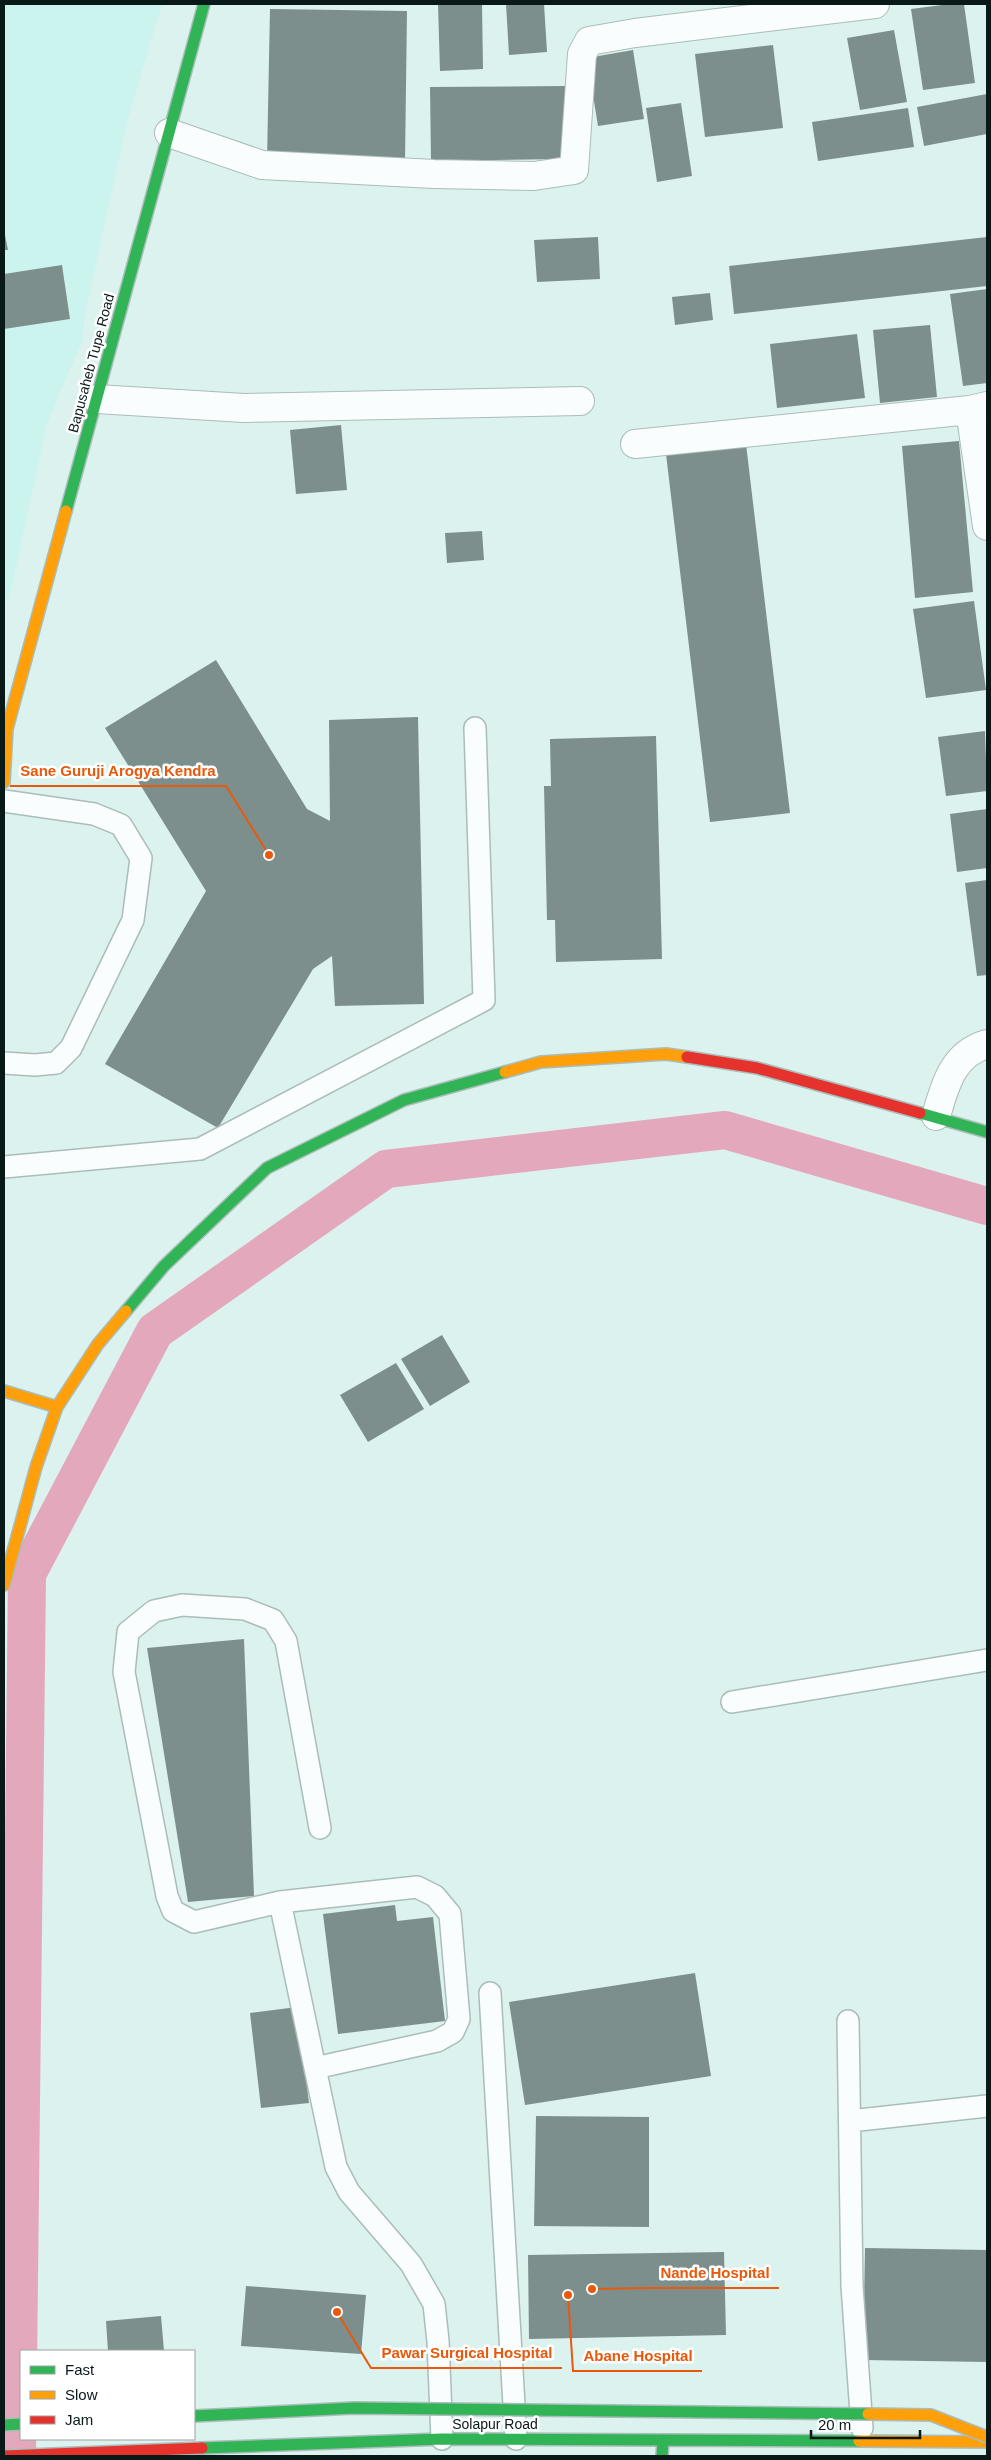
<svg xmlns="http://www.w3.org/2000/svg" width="991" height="2460" font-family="Helvetica,sans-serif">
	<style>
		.built { fill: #ccf4ef }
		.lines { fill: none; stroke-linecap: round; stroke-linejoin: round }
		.canal { stroke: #e3a8bb; stroke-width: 38 }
		.building { fill: #7d8f8d }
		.lane-casing { stroke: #aabdba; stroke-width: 24 }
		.street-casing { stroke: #aabdba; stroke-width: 30 }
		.fast-casing { stroke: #aabdba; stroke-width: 14 }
		.slow-casing { stroke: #aabdba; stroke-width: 14 }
		.jam-casing { stroke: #aabdba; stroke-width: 14 }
		.lane { stroke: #fafdfd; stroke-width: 21 }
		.street { stroke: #fafdfd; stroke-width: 28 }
		.fast { stroke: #30b455; stroke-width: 11 }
		.slow { stroke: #ff9f0a; stroke-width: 11 }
		.jam { stroke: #e5322d; stroke-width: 11 }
		.fast-bridge-casing { stroke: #aabdba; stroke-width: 14; stroke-linecap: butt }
		.slow-bridge-casing { stroke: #aabdba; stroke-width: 14; stroke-linecap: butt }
		.fast-bridge { stroke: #30b455; stroke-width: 11 }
		.slow-bridge { stroke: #ff9f0a; stroke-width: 11 }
		.labels { text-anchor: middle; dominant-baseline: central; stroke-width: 5; stroke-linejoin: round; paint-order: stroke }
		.street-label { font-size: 14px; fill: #091918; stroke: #fff }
		.leader { fill: none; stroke: #e8590c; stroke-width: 2 }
		.callout-dot { fill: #e8590c; stroke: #fff; stroke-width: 2 }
		.callout-label { font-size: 15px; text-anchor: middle; font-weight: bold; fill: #e8590c; stroke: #fff; stroke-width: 5; stroke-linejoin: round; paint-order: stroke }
	</style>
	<rect width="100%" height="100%" fill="#dbf2ef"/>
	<path class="built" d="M4 4H162L128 118 86 309 82 341 47 423 9 599 4 600Z"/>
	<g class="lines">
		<path class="canal" d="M17 2456 27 1574 155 1331 386 1169 725 1130 987 1206"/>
	</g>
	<path class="building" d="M438 4H482L483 69 440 71Z
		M506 4H544L547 52 509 55Z
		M950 4H964L975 83 923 90 911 9Z
		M270 9 407 11 405 162 267 160Z
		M894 30 907 102 860 110 847 38Z
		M773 45 783 128 705 137 695 54Z
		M633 50 644 119 598 126 587 58Z
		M566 86 567 159 431 161 430 87Z
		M987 94V134L924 146 917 107Z
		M681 103 692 176 657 182 646 108Z
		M908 108 914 147 818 161 812 122Z
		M4 230 8 250H4Z
		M598 237 600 279 537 282 534 240Z
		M987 237V286L734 314 729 266Z
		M62 265 70 319 4 329V274Z
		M987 289V383L963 386 950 294Z
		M710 293 713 320 675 325 672 297Z
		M930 325 937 397 880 403 873 330Z
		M857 334 865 398 777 408 770 344Z
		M341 425 347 490 296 494 290 430Z
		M959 441 973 592 915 598 902 446Z
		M746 444 790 813 710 822 666 454Z
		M482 531 484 560 447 563 445 533Z
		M974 601 986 690 926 698 913 609Z
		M216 660 307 809 330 821 329 720 418 717 424 1004 335 1006 332 956 313 969 218 1128 105 1064 206 891 105 728Z
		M985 731 987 791 946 796 938 737Z
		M656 736 662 959 556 962 555 920H547L544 786H551L550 739Z
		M987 809V868L957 872 950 814Z
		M987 880V975L977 976 965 883Z
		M442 1335 470 1382 430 1406 401 1359Z
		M396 1363 424 1409 368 1442 340 1395Z
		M244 1639 254 1896 188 1902 147 1648Z
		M395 1905 397 1921 433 1917 445 2021 338 2034 323 1914Z
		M695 1973 711 2076 525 2105 509 2002Z
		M297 2007 309 2103 261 2108 250 2013Z
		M536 2116 649 2117V2227L534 2226Z
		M865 2248 987 2250V2362L863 2360Z
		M724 2252 726 2335 529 2339 528 2255Z
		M246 2286 366 2295 361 2354 241 2346Z
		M161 2316 164 2351H108L106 2321Z"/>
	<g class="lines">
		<defs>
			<path id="lane" d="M4 801 94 814 121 825 141 858 133 920 71 1048 56 1063 35 1065 4 1063
				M4 1167 200 1149 484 1000 475 728
				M732 1702 987 1660
				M320 1828 286 1641 273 1620 245 1609 182 1605 154 1611 128 1632 124 1672 167 1896 173 1911 194 1922 280 1902 417 1887 435 1896 450 1914 459 2019 453 2032 437 2041 315 2068 336 2167 349 2192 411 2264 434 2304 438 2341 442 2439
				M280 1902 315 2068
				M490 1993 516 2439
				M848 2021 852 2286 862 2428
				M850 2121 987 2106"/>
			<path id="street" d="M169 133 262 165 434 174 534 176 574 170 582 54 589 41 635 33 875 4
				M97 399 244 408 580 401
				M970 410 987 526
				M635 444 970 410 987 406
				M936 1116C945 1086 952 1054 987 1044"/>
			<path id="fast" d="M66 511 204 4
				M920 1113 987 1132
				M126 1311 164 1266 267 1168 404 1100 505 1072
				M4 2425 21 2424
				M202 2448 442 2439 859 2441
				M662 2456 663 2440"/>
			<path id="slow" d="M4 782 7 729 66 511
				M505 1072 541 1062 666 1054 687 1057
				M4 1391 57 1407
				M4 1585 36 1467 57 1407 98 1344 126 1311
				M859 2441 987 2442"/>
			<path id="jam" d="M687 1057 757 1068 920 1113
				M4 2456 202 2448"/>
		</defs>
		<use href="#lane" class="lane-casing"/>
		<use href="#street" class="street-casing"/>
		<use href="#fast" class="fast-casing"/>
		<use href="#slow" class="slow-casing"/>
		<use href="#jam" class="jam-casing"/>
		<use href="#lane" class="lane"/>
		<use href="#street" class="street"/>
		<use href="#fast" class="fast"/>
		<use href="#slow" class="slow"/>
		<use href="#jam" class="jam"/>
		<defs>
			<path id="fast-bridge" d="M194 2416 354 2408 868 2414"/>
			<path id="slow-bridge" d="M868 2414 931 2415 987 2437"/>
		</defs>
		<use href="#fast-bridge" class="fast-bridge-casing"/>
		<use href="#slow-bridge" class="slow-bridge-casing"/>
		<use href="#fast-bridge" class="fast-bridge"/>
		<use href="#slow-bridge" class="slow-bridge"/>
	</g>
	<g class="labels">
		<g class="street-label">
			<text transform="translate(91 363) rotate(-75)">Bapusaheb Tupe Road</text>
			<text x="495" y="2424">Solapur Road</text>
		</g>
	</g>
	<path class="leader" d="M269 855L226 786H10M592 2289L650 2288H779M337 2312L371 2368H562M568 2295L573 2371H702"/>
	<g class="callout-dot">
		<circle cx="269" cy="855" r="5"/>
		<circle cx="592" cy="2289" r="5"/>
		<circle cx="337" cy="2312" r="5"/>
		<circle cx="568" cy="2295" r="5"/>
	</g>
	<g class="callout-label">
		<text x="118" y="776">Sane Guruji Arogya Kendra</text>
		<text x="715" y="2278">Nande Hospital</text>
		<text x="467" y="2358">Pawar Surgical Hospital</text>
		<text x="638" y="2361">Abane Hospital</text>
	</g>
	<rect width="991" height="2460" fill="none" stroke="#091918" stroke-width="10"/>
	<rect x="20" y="2350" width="175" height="90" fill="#ffffff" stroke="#9da3a3"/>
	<rect x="30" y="2366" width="25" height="8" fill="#30b455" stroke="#9da3a3"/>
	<text x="65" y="2375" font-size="15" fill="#091918">Fast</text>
	<rect x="30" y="2391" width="25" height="8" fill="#ff9f0a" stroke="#9da3a3"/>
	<text x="65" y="2400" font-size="15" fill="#091918">Slow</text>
	<rect x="30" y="2416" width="25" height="8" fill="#e5322d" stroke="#9da3a3"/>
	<text x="65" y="2425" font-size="15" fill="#091918">Jam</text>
	<path d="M811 2430v8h109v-8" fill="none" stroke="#091918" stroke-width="2.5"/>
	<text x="818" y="2430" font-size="15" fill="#091918" stroke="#ffffff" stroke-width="4" paint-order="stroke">20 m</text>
</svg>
